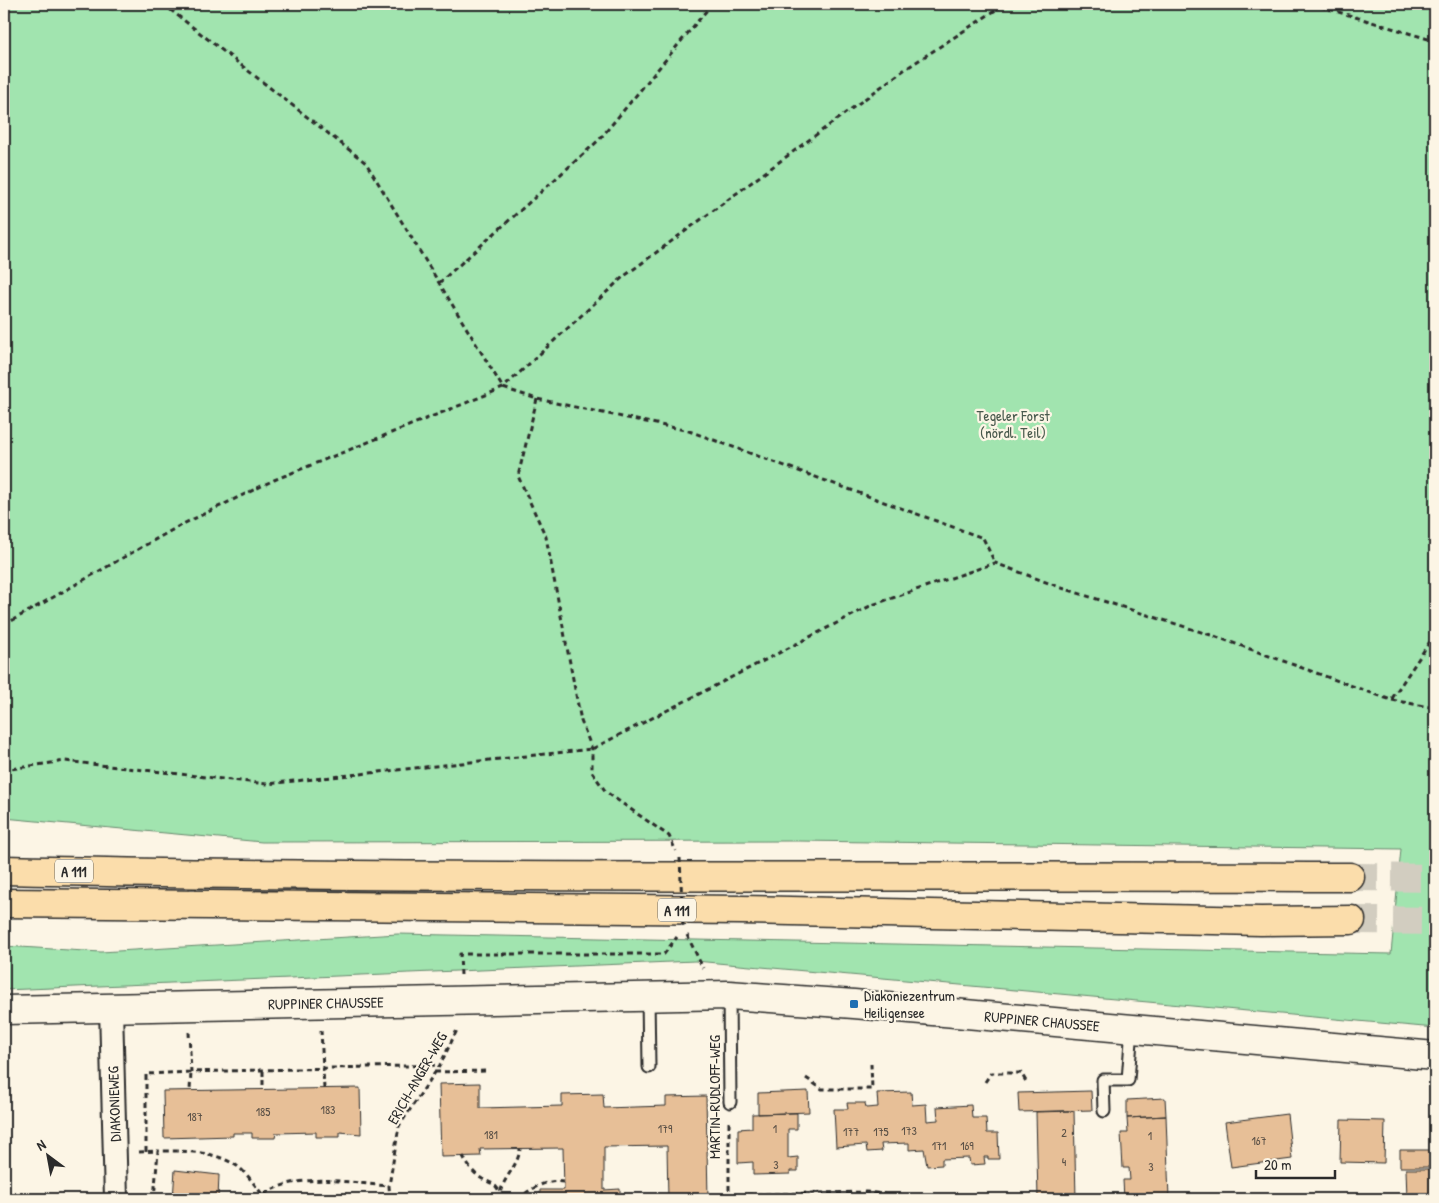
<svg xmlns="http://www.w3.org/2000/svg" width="1439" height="1203" font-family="'Patrick Hand',sans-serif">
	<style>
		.green { fill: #a1e4af; stroke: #66886d }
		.building { fill: #e7bf97; stroke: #2b2b2b }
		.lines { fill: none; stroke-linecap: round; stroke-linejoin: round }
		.motorway-tunnel { stroke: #d2cdc0; stroke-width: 28; stroke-dasharray: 28 14; stroke-linecap: butt }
		.service-casing { stroke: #2b2b2b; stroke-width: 15 }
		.minor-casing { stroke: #2b2b2b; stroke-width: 26 }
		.tertiary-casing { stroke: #2b2b2b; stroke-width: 31 }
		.motorway-casing { stroke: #2b2b2b; stroke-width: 31 }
		.path { stroke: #2b2b2b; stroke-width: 3; stroke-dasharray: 5 4; stroke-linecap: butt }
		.service { stroke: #fcf5e5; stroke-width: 11 }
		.minor { stroke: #fcf5e5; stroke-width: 22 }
		.tertiary { stroke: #fcf5e5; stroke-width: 28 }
		.motorway { stroke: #fbddab; stroke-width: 28 }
		.path-bridge { stroke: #2b2b2b; stroke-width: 3; stroke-dasharray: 5 4; stroke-linecap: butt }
		.poi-dot { fill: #1f6fb2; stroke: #fcf5e5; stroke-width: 2 }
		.labels { text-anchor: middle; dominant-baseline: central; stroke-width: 4.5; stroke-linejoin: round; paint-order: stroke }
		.number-label { font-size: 12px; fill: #5a5046 }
		.shield { fill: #fcf5e5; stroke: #6a6863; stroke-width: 1 }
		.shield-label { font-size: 14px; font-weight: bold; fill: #2b2b2b }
		.park-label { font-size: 15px; fill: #48594c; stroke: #fcf5e5 }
		.poi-label { font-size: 15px; fill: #2b2b2b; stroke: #fcf5e5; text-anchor: start }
		.street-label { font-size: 15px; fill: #2b2b2b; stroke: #fcf5e5 }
	</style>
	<rect width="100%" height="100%" fill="#fcf5e5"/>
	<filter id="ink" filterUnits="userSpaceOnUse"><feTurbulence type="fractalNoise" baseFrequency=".02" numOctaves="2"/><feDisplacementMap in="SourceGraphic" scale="10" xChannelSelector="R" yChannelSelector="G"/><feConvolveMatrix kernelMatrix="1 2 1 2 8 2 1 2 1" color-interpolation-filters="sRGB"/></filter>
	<g filter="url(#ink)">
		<path class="green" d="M4 4H1435V1028L695 961 4 990V946L101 952 398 934 1391 954 1401 849 798 841 262 842 4 818Z"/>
		<path class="building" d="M480 1083V1108L562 1106V1095L603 1094 604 1108 666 1106V1097L706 1096 708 1199H668L667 1146 604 1147V1190L620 1189V1199H540V1190H564L563 1148 480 1149 481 1156 441 1157 439 1084Z
			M360 1088 361 1134 340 1132V1137H316V1132L276 1133 275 1138H252V1133H233V1136L164 1138 163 1091Z
			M808 1091 809 1112 758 1114V1093Z
			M1091 1091 1092 1110 1019 1112 1018 1093Z
			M911 1092 912 1105 926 1104 927 1121 938 1120 937 1107 971 1105 972 1118H986L987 1133H998L999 1159H988V1157H984L985 1164 970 1165 969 1158 942 1159V1165L927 1166 924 1149 909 1150V1143L881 1144 882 1151 867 1152 866 1145 836 1147 834 1109H848L847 1103H865L866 1108 878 1107 877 1093Z
			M1165 1098 1166 1116 1127 1118V1100Z
			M1074 1111 1076 1199H1028H1038L1036 1112Z
			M797 1113V1129H788V1158L798 1157V1171H790V1174L753 1175V1162L738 1163V1129L752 1128V1114Z
			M1287 1114 1292 1159 1231 1167 1225 1122Z
			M1166 1116 1169 1199H1124L1123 1180H1130L1129 1168H1123L1121 1133H1128L1127 1118Z
			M1341 1120 1385 1121 1384 1163 1340 1162Z
			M1400 1150H1435V1167H1400Z
			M1406 1169H1435V1197H1429V1199H1407Z
			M175 1170 219 1175 218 1199H173Z"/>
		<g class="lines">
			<path class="motorway-tunnel" d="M1350 877 1435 878
				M1351 920 1435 921"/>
			<defs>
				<path id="service" d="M729 995 730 1102
					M648 996 649 1067
					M1104 1111 1103 1080H1128L1132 1028"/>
				<path id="minor" d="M111 1008 116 1199"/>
				<path id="tertiary" d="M4 1010 729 995 854 1004 1435 1056"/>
				<path id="motorway" d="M4 870C452 880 901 875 1350 877
					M4 903 741 910 1261 921 1351 920"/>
			</defs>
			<use href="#service" class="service-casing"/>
			<use href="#minor" class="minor-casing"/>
			<use href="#tertiary" class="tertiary-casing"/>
			<use href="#motorway" class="motorway-casing"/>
			<path class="path" d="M163 4 366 163 503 388 537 399 689 431 983 538 995 563
				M1312 4 1435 41
				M439 283 599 140 712 4
				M537 399 518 476 546 537 581 721 592 749V772L606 792 669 836 676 851
				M4 625 181 525 274 480 503 388 623 277 904 70 1005 4
				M1392 700 1435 708
				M4 766 10 769 65 761 267 784 592 749 872 605 995 563 1062 588 1214 636 1391 700 1435 634
				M687 935 703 968
				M461 975 460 954H664L677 937
				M321 1030 324 1089
				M189 1032 191 1072 440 1065
				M263 1071V1090
				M435 1072 487 1071
				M806 1078 822 1089H872L871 1064
				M985 1082 991 1073H1021L1027 1083
				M139 1152 158 1151
				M146 1152V1074L191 1072 190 1091
				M463 1156C467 1164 471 1170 478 1176 487 1183 495 1181 500 1193
				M729 1195 866 1192 883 1194 899 1199
				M154 1199 158 1151C185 1151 213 1150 237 1166 247 1173 255 1186 263 1195 298 1171 349 1183 389 1186
				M390 1199 389 1186 399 1126 440 1065 458 1028
				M504 1199 500 1194C503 1177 518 1167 520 1149
				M518 1199C531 1189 545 1179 564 1182
				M729 1199V1120"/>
			<use href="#service" class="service"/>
			<use href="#minor" class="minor"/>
			<use href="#tertiary" class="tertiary"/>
			<use href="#motorway" class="motorway"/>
			<path class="path-bridge" d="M680 858 683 928"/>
		</g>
	</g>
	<rect class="poi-dot" x="849" y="999" width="10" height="10" rx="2.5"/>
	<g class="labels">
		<g class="number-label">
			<text x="328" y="1109">183</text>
			<text x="263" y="1111">185</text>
			<text x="195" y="1116">187</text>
			<text x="665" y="1128">179</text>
			<text x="775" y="1128">1</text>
			<text x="909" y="1130">173</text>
			<text x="851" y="1131">177</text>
			<text x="881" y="1131">175</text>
			<text x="1064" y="1132">2</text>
			<text x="491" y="1134">181</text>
			<text x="1150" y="1135">1</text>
			<text x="1259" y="1140">167</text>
			<text x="939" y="1145">171</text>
			<text x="967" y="1145">169</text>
			<text x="1064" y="1161">4</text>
			<text x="776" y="1164">3</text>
			<text x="1151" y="1166">3</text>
		</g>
		<g class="shield">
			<rect x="55" y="859.5" width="38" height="23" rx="4"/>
			<rect x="658" y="898.5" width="38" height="23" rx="4"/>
		</g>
		<g class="shield-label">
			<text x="74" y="871">A 111</text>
			<text x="677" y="910">A 111</text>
		</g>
		<g class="park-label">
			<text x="1013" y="415">Tegeler Forst<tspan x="1013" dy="17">(nördl. Teil)</tspan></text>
		</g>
		<g class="poi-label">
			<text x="864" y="995">Diakoniezentrum<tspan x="864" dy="17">Heiligensee</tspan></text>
		</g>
		<g class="street-label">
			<text transform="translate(326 1003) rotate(-1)">RUPPINER CHAUSSEE</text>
			<text transform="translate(1042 1021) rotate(5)">RUPPINER CHAUSSEE</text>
			<text transform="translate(417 1078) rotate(-60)">ERICH-ANGER-WEG</text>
			<text transform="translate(714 1097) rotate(-90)">MARTIN-RUDLOFF-WEG</text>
			<text transform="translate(114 1104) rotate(-92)">DIAKONIEWEG</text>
		</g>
	</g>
	<rect width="1439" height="1203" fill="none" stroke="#fcf5e5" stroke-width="20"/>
	<rect x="10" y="10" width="1419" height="1183" fill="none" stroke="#2b2b2b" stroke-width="2" filter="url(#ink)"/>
	<g transform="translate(48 1156) rotate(328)" stroke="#fcf5e5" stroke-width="4" paint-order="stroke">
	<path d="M0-4L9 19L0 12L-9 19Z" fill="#2b2b2b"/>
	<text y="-8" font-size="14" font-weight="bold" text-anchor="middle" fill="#2b2b2b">N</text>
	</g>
	<path d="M1256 1170v8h79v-8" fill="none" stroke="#2b2b2b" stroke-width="2.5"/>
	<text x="1264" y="1170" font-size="15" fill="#2b2b2b" stroke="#fcf5e5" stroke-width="4" paint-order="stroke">20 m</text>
</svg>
